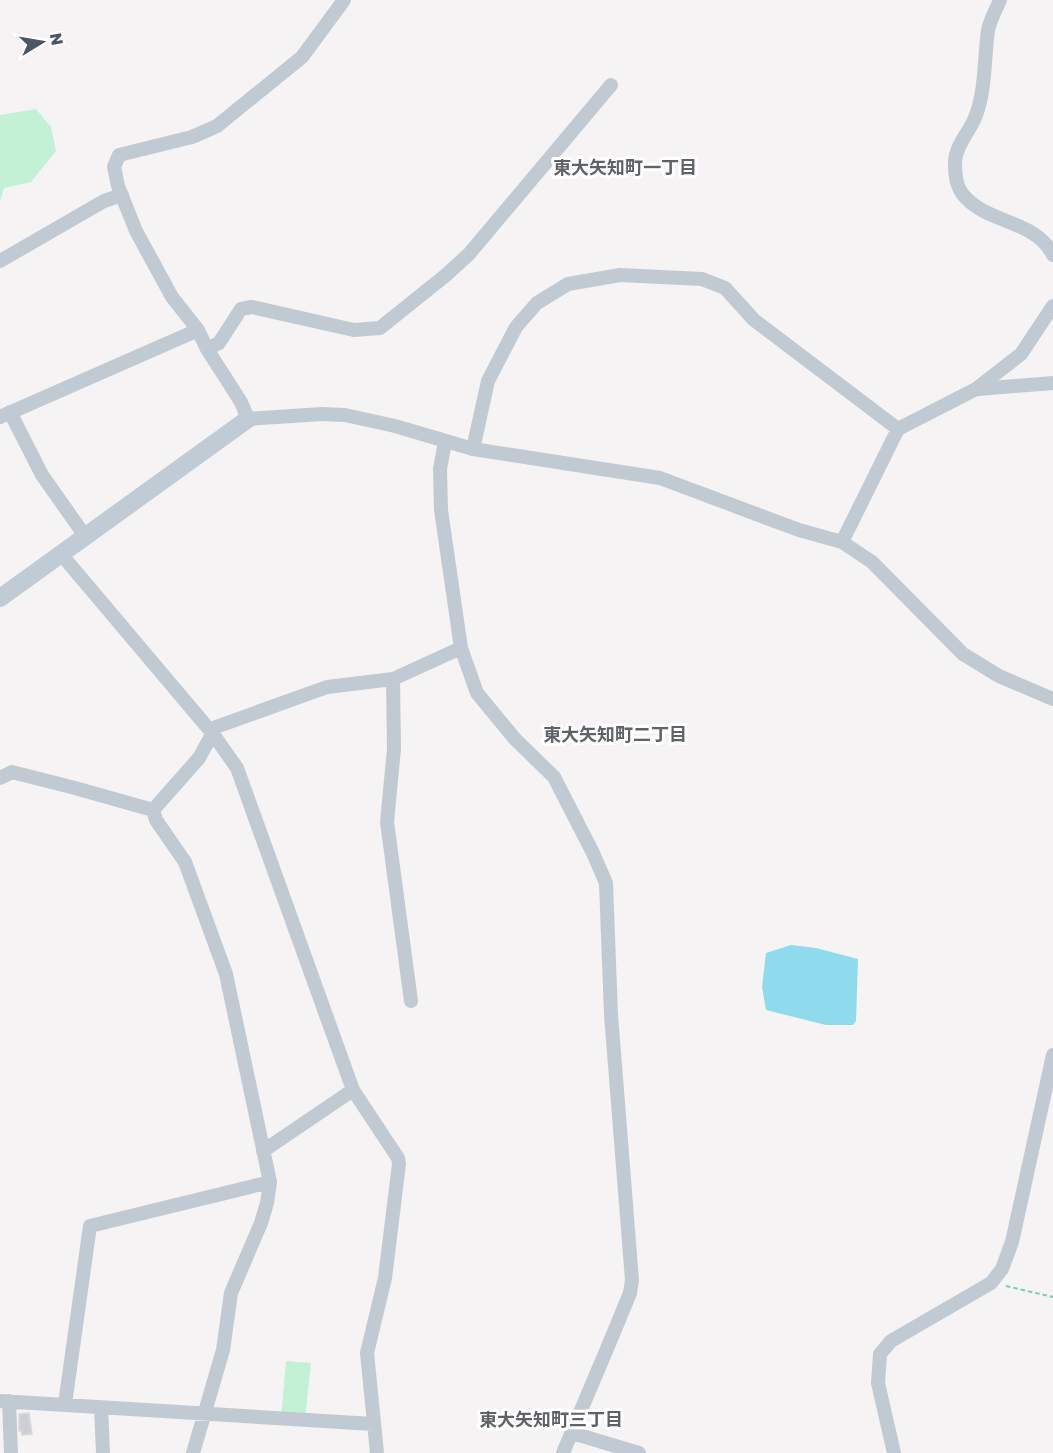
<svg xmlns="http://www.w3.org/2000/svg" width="1053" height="1453" font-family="'Golos Text','Noto Sans JP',sans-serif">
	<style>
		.green { fill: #c3f1d5 }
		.water { fill: #90daee }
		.building { fill: #cdcfd5; stroke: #d7d9de; stroke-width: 1.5 }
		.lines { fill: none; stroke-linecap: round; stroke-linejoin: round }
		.path { stroke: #7ad0a6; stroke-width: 2; stroke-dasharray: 4.5 3; stroke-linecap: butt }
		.street { stroke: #c1cad2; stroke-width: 14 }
		.secondary { stroke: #c1cbd6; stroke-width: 18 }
		.labels { text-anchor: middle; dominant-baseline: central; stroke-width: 6; stroke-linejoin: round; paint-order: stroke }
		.neighbourhood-label { font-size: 18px; font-weight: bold; fill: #5f6368; stroke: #fff }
	</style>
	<rect width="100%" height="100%" fill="#f5f3f3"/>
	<path class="green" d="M36 109 51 127 56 151 31 182 4 188 0 201V115Z
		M286 1361 311 1363 305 1420 281 1419Z"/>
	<path class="water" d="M791 945 816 948 858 959 856 1021 853 1025H826L766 1010 762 987 766 953Z"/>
	<path class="building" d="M29 1413 32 1434 22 1435 21 1431H19V1414Z"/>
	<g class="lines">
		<path class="path" d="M1006 1286 1053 1297"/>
		<path class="street" d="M344 0 302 57 217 126 192 137 119 155 114 167 118 186 136 231 172 297 198 330 207 349 241 402 248 419 322 414 345 415 395 426 473 449 660 478 799 530 842 542 872 562 963 654 999 676 1053 699
			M1000 0C996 10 990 20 988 30 984 59 986 93 974 120 968 133 956 146 955 161 955 176 956 189 967 199 992 224 1036 221 1053 255
			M0 261 104 201 122 195
			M207 349 219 343 241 309 252 307 354 330 380 328 446 275 469 254 611 85
			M978 389 1053 383
			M10 412 42 475 85 536
			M0 417 198 330
			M445 442 440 469 441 510 461 648 477 693 515 739 554 777 593 853 606 883 611 1015 632 1280 630 1293 614 1332 563 1453
			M473 449 488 381 516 327 537 303 568 284 620 275 702 279 725 288 754 320 898 429
			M842 542 898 429 976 389 1021 354 1053 306
			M61 554 213 734 237 768 353 1090
			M393 679 394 749 387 822 411 1001
			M0 778 12 772 75 788 153 810
			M263 1151 353 1090 398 1158 399 1164 385 1278 367 1353 377 1453
			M0 1401 373 1424
			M9 1401 11 1453
			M65 1404 90 1226 270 1182
			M101 1407 103 1453
			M572 1433 639 1453
			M193 1453 223 1350 231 1293 261 1223 267 1203 270 1182 226 974 185 862 156 820 153 810 199 758 216 727 327 687 393 679 461 648
			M894 1453 878 1383 880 1354 891 1341 991 1283 1002 1269 1012 1242 1053 1055"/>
		<path class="secondary" d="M0 598 248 419"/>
	</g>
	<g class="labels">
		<g class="neighbourhood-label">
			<text x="625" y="167">東大矢知町一丁目</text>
			<text x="615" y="734">東大矢知町二丁目</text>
			<text x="551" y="1419">東大矢知町三丁目</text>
		</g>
	</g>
	<g transform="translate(42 42) rotate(79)" stroke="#ffffff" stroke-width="4.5" paint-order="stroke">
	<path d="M0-4.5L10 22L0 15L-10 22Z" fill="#4a5661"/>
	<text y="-9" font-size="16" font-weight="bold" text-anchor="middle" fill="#4a5661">N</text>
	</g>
</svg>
